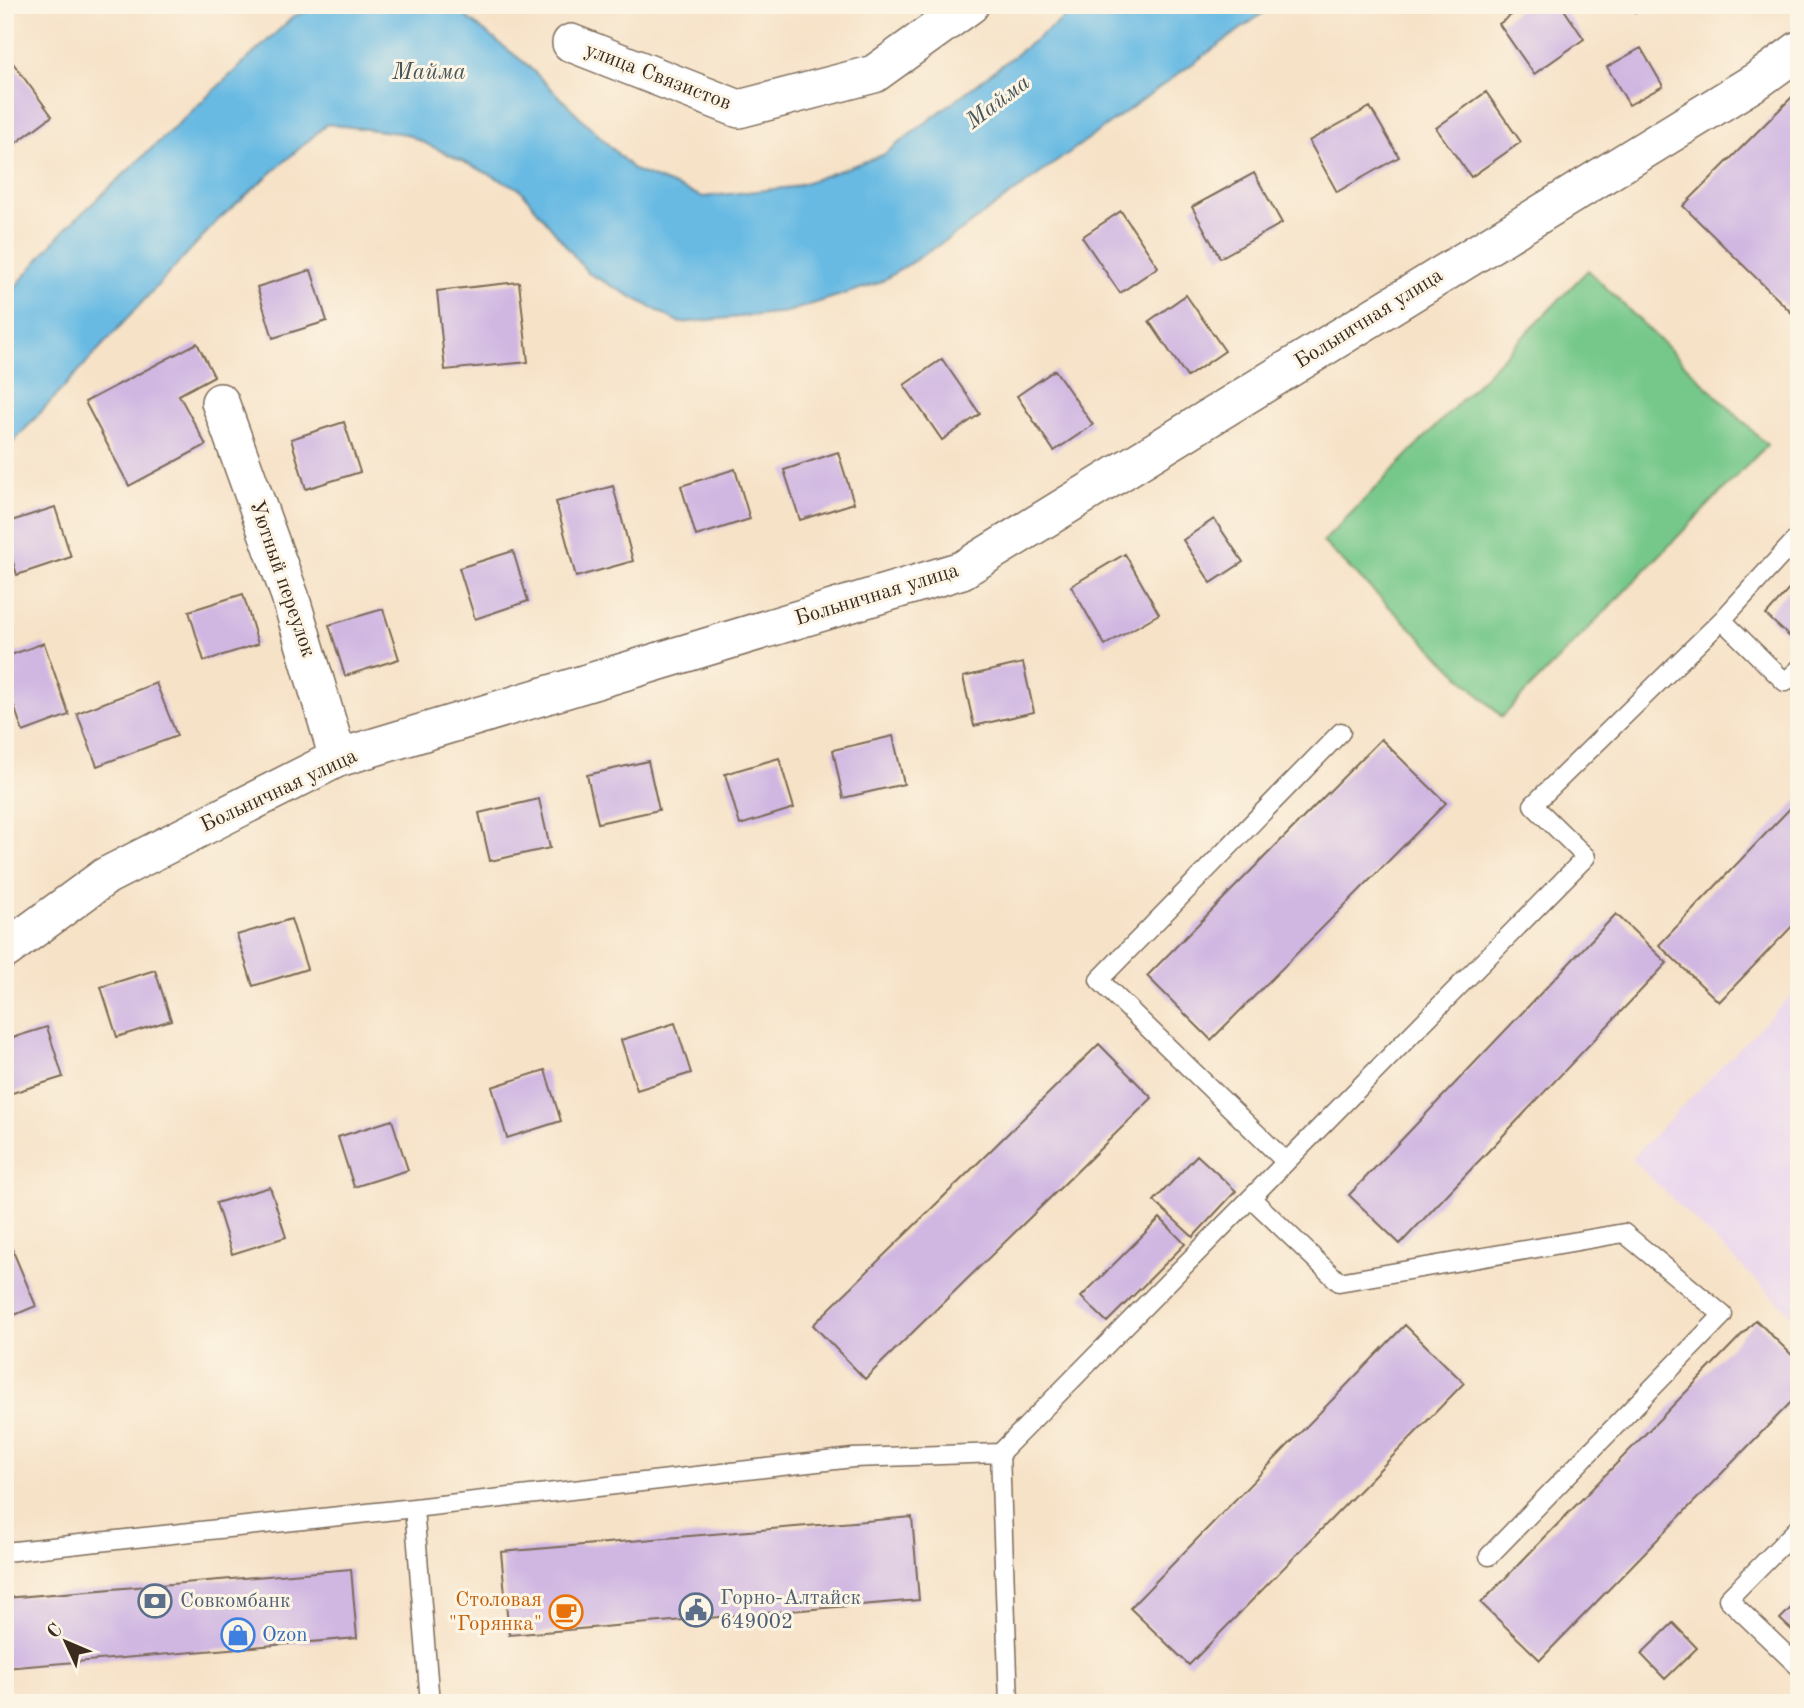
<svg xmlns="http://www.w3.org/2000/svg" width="1804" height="1708" font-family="'Old Standard TT',serif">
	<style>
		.built { fill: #e7d2ef }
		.green { fill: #76c88a; stroke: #587954; stroke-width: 2 }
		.water { fill: #68bae3; stroke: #527280; stroke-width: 2 }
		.building { fill: #d0b7e2 }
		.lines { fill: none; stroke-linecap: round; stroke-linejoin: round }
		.lane-casing { stroke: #7c6a59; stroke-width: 21 }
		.street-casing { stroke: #7c6a59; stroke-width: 40 }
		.lane { stroke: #fff; stroke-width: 18 }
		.street { stroke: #fff; stroke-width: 37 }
		.labels { text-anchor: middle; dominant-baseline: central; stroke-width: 6; stroke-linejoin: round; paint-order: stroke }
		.street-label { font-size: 21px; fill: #3b2a1e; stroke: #fcf5e5 }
		.service-label { font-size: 21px; fill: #4e5e75; stroke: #fcf5e5; text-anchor: start }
		.food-label { font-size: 21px; fill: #c56008; stroke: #fcf5e5; text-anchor: end }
		.shop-label { font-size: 21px; fill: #366cbe; stroke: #fcf5e5; text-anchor: start }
		.water-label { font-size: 23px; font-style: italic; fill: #485559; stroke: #fcf5e5 }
	</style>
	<rect width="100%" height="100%" fill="#fcf5e5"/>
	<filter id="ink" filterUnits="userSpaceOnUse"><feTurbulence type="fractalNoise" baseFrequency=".0143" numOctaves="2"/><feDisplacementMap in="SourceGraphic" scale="14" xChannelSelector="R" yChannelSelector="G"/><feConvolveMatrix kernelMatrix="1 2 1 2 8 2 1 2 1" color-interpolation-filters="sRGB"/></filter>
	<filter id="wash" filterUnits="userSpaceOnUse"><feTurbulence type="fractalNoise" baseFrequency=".00686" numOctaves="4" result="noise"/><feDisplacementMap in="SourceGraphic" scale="28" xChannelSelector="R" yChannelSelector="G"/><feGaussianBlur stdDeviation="1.57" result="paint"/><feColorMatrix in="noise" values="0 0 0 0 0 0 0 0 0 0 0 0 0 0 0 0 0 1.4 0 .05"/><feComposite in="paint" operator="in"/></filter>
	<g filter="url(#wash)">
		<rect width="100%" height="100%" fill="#f6e2c7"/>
		<path class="built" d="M1799 987V1322L1631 1159Z"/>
		<path class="green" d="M1588 270 1767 445 1502 717 1323 542Z"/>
		<path class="water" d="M323 5H451L526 64 634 170 703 197 793 187 883 155 1081 5H1274L959 232 879 283 787 312 680 323 588 273 520 189 406 134 327 124 218 220 5 451V299L64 230 294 16Z"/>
		<g id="blocks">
			<path class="building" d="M1525 5H1561L1584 39 1534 74 1499 24Z
				M1630 5H1645L1635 12Z
				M1641 48 1663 86 1629 105 1607 67Z
				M13 63 52 116 5 151V69Z
				M1799 90V320L1683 206Z
				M1486 92 1521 142 1471 177 1436 128Z
				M1370 107 1399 157 1337 192 1309 141Z
				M1254 173 1282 223 1220 258 1192 207Z
				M1121 211 1158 267 1120 293 1082 237Z
				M311 270 327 321 273 338 257 287Z
				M519 282 528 362 445 370 437 291Z
				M1186 295 1225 351 1187 377 1149 321Z
				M197 343 214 376 179 395 206 445 129 486 85 402Z
				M942 359 980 414 942 440 904 385Z
				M1055 370 1093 425 1054 451 1017 396Z
				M344 422 360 472 306 489 291 439Z
				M838 452 854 503 800 520 784 470Z
				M735 469 750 519 696 536 681 486Z
				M613 486 633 561 576 577 556 502Z
				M55 507 71 557 17 575 5 536V523Z
				M1214 519 1243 562 1211 583 1183 540Z
				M513 551 528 601 475 619 459 568Z
				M1125 554 1159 614 1105 645 1071 586Z
				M1799 578V625L1789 636 1766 615Z
				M243 594 258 644 204 661 189 611Z
				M383 609 399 659 345 676 329 625Z
				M44 643 69 715 23 732 5 680V657Z
				M1023 663 1034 712 974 726 963 677Z
				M156 683 177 736 97 766 77 713Z
				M893 736 904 784 843 798 833 750Z
				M1381 739 1446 803 1211 1040 1147 976Z
				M779 758 794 808 740 825 725 774Z
				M648 761 659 810 598 823 587 775Z
				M539 799 550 848 490 861 479 813Z
				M1799 799V919L1719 1002 1659 945Z
				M1616 914 1667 963 1400 1244 1349 1195Z
				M291 919 307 969 253 986 237 935Z
				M155 970 171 1020 117 1037 101 987Z
				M675 1023 691 1073 637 1090 621 1040Z
				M47 1027 63 1077 9 1094 5 1082V1040Z
				M1099 1044 1152 1098 865 1379 813 1325Z
				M545 1070 561 1121 507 1138 492 1087Z
				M392 1120 408 1170 354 1187 338 1137Z
				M1197 1155 1236 1191 1193 1237 1154 1201Z
				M270 1187 286 1237 232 1254 216 1203Z
				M1160 1218 1185 1244 1107 1322 1081 1297Z
				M5 1232 36 1306 5 1319Z
				M1756 1320 1799 1362V1394L1540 1660 1481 1603Z
				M1405 1325 1464 1383 1189 1665 1130 1608Z
				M912 1517 919 1600 509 1635 501 1552Z
				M351 1569 357 1638 5 1668V1598Z
				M1799 1600V1637L1780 1619Z
				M1673 1623 1697 1648 1665 1679 1641 1654Z"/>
		</g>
	</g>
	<g filter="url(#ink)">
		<use href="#blocks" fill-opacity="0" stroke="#7c6a59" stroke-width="2"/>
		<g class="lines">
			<defs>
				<path id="lane" d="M1722 620 1785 682 1799 669
					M1286 1162 1099 980 1341 732
					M1251 1198 1339 1282 1624 1233 1723 1315 1489 1556
					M1799 1527 1728 1599 1799 1667
					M5 1552 414 1508
					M430 1703 414 1508 853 1458 1000 1453
					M1009 1703 1000 1453 1586 857 1533 805 1722 620 1799 536"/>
				<path id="street" d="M571 43 739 109 874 74 970 5
					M220 402 290 596 338 758
					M5 950 106 876 338 758 962 570 1758 80 1799 50"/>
			</defs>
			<use href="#lane" class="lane-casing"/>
			<use href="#street" class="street-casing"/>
			<use href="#lane" class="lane"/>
			<use href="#street" class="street"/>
		</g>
	</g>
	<defs>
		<symbol id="bank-ring" viewBox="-11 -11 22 22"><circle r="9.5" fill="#fcf5e5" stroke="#5c6f8a" stroke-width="1.5"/><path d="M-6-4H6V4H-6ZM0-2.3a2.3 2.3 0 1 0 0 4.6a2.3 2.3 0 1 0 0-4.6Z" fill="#5c6f8a"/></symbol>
		<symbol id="civic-ring" viewBox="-11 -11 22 22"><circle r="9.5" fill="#fcf5e5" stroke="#5c6f8a" stroke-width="1.5"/><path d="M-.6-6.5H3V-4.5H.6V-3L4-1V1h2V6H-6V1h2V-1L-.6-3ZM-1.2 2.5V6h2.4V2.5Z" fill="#5c6f8a"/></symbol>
		<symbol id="cafe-ring" viewBox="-11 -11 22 22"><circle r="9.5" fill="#fcf5e5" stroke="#e8710a" stroke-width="1.5"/><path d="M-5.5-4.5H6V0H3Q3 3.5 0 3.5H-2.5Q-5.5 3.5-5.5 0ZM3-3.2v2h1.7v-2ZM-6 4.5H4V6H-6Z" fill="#e8710a"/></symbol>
		<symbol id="shop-ring" viewBox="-11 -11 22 22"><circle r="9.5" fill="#fcf5e5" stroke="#3f7fe0" stroke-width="1.5"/><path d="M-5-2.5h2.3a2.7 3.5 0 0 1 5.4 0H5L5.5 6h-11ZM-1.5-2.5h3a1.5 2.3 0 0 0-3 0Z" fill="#3f7fe0"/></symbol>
	</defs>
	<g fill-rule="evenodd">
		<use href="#bank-ring" x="136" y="1582" width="38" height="38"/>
		<use href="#civic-ring" x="677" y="1591" width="38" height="38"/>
		<use href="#cafe-ring" x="547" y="1593" width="38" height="38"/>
		<use href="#shop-ring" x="219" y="1616" width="38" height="38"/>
	</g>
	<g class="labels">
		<g class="street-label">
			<text transform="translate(658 77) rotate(21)">улица Связистов</text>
			<text transform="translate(1369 319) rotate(-32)">Больничная улица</text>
			<text transform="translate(282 579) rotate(71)">Уютный переулок</text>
			<text transform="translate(877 595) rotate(-17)">Больничная улица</text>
			<text transform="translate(279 791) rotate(-25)">Больничная улица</text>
		</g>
		<g class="service-label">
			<text x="720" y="1598">Горно-Алтайск<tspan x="720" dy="24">649002</tspan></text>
			<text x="180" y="1601">Совкомбанк</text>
		</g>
		<g class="food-label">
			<text x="542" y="1600">Столовая<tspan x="542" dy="24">"Горянка"</tspan></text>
		</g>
		<g class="shop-label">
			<text x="262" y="1635">Ozon</text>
		</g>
		<g class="water-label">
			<text x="429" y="72">Майма</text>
			<text transform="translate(998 102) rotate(-37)">Майма</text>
		</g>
	</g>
	<rect width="1804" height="1708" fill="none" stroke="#fcf5e5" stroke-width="28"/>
	<g transform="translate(66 1642) rotate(314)" stroke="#fcf5e5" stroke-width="5" paint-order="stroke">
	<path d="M0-5L12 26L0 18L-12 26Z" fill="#3b2a1e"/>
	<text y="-10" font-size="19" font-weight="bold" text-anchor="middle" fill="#3b2a1e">С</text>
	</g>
</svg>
